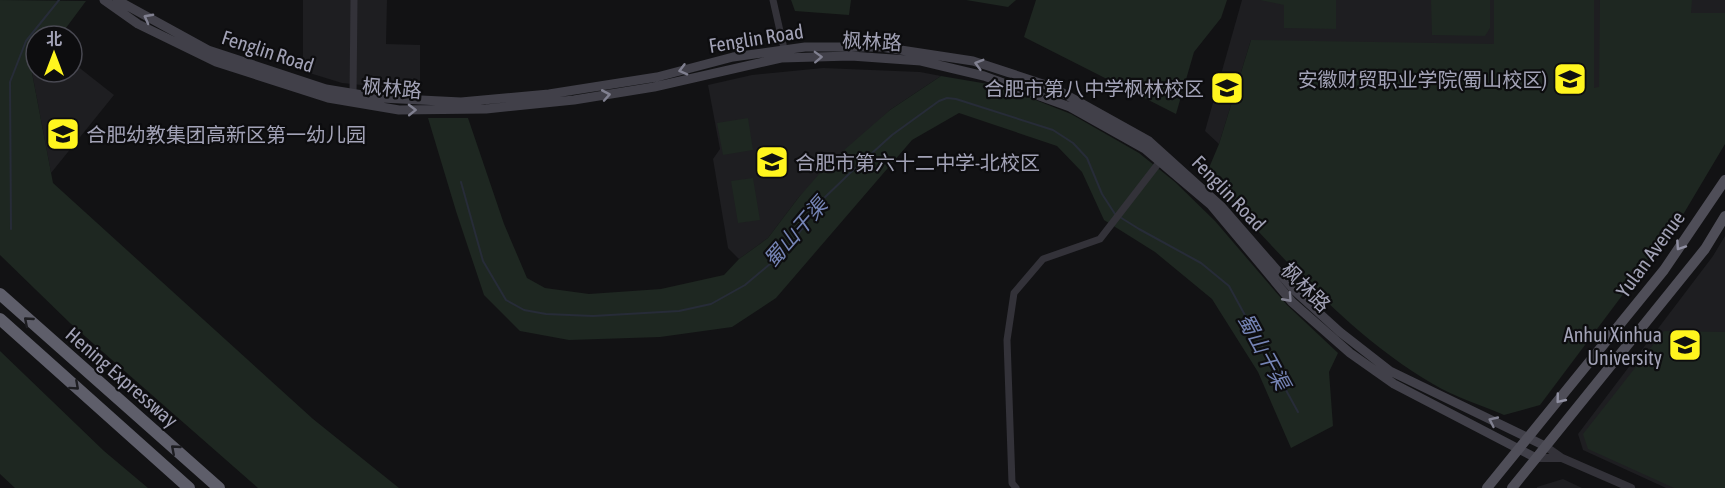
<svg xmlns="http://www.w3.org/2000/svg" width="1725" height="488" font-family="'Asap Condensed','Noto Sans SC',sans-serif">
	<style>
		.built { fill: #1e1e21 }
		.green { fill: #1e2721 }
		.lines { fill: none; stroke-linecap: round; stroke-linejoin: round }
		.stream { stroke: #272c38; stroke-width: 2 }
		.minor { stroke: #333239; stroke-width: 7 }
		.tertiary { stroke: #333239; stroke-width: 8 }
		.secondary { stroke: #414049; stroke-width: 9 }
		.primary { stroke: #4f4e58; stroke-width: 10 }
		.motorway { stroke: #5e5e6a; stroke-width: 12 }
		.oneway { stroke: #808090 }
		.oneway2 { stroke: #9191a3 }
		.oneway3 { stroke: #1d1d21 }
		.labels { text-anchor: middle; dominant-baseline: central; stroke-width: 4.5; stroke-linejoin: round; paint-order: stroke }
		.street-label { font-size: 20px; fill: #a2a2b6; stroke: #0d0d0f }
		.poi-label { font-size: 20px; fill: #a2a2b6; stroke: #0d0d0f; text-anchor: end }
		.water-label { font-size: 21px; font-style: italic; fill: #7584b5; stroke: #0d0d0f }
	</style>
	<rect width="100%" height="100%" fill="#121214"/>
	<path class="built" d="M303 0H387L386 44 420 45V91L342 83 303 71Z
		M1242 0H1725V33L1540 140 1251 40 1219 144 1205 131Z
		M72 62 114 95 51 173 32 73 36 68V72H72Z
		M823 68 920 72 941 76 890 110 799 197 768 238 739 259 728 248 713 159 720 149 708 85 752 75Z
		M1725 236V488H1666L1583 450 1578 434 1713 256Z
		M1563 479 1582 488H1537V487Z"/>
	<path class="green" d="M0 0 86 1 60 36H36V68L32 73 53 183 313 419 399 488H258L70 323 0 255Z
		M791 0H851L849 15 795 11Z
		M966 0H1016L1008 7Z
		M1036 0H1227L1221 18 1194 52 1176 114 1024 37Z
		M1260 0H1336V29L1284 28V5Z
		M1431 0H1490V28L1485 36 1432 35Z
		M1494 0H1594V88L1599 87 1600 0H1692L1691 13H1725V144L1684 213 1540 405 1504 415C1481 405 1455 397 1433 384 1344 332 1276 249 1206 175L1219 144 1251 40 1494 44Z
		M941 76 1000 86 1071 114 1139 153 1175 182 1215 221 1287 305 1338 353 1329 372 1333 426 1291 448 1258 372 1212 299 1155 252 1104 220 1082 172 1057 146 959 113 912 140 776 298 732 327 660 337 569 340 520 331 484 295 456 211 428 118H468L504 224 527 278 545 288 589 294 661 289 724 275 739 259 768 238 799 197 827 165 890 110Z
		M748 118 753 150 723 155 717 123Z
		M753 178 760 220 738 223 731 181Z
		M1664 331 1725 332V488H1674L1588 449 1583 434Z
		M0 351 104 451 148 488H15L0 474Z"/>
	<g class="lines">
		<path class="stream" d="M461 182 483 261 506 300 524 310 546 314 593 316 679 311 711 304 745 285 783 253 802 229 819 203 850 173 892 135 939 101 947 98 956 99 1053 130 1073 143 1087 158 1102 194 1115 214 1139 229 1201 263 1229 286 1298 412
			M11 229 10 82 26 41 59 0"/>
		<path class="minor" d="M773 0 785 53
			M353 96 354 0
			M1016 488 1012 483 1007 340 1014 293 1043 259 1100 239 1161 160"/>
		<path class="tertiary" d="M1545 446 1562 458 1631 488
			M1536 458H1562"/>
		<path class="secondary" d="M104 0 138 24 216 62 328 98 399 110 486 109 574 100 654 87 781 58 851 56 921 61 984 76 1070 107 1145 149 1211 205 1292 302 1350 353 1394 384 1536 458
			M117 0 208 50 326 89 381 98 461 102 549 94 657 77 733 57 805 47H881L973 61 1052 87 1149 141 1221 206 1296 292 1340 332 1390 371 1545 446"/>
		<path class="primary" d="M1487 488 1664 270 1725 180
			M1512 488 1705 249 1725 216"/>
		<path class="motorway" d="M0 294 219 488
			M0 319 189 488"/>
	</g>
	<defs><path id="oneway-chevron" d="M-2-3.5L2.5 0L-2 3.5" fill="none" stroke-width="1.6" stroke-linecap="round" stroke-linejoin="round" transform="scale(1.5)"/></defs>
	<g class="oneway">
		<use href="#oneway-chevron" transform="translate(148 18) rotate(-152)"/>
		<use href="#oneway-chevron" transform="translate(818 57) rotate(-2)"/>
		<use href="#oneway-chevron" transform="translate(979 64) rotate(-164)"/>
		<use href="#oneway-chevron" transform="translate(683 70) rotate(165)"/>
		<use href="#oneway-chevron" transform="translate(606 95) rotate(-10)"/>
		<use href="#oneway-chevron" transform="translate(412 110) rotate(-1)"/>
		<use href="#oneway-chevron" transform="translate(1288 298) rotate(48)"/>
		<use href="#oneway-chevron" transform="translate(1493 421) rotate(-155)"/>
	</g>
	<g class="oneway2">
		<use href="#oneway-chevron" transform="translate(1680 246) rotate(124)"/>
		<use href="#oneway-chevron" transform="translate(1560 399) rotate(129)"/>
	</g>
	<g class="oneway3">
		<use href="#oneway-chevron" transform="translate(28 321) rotate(-139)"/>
		<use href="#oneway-chevron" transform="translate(75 386) rotate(42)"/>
		<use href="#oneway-chevron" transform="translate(175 449) rotate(-139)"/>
	</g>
	<defs>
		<symbol id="university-square" viewBox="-11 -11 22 22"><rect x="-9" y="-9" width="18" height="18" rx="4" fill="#fff51e" stroke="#0d0d0f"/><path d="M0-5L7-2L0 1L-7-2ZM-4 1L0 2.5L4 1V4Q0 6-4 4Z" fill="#111"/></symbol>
		<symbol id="school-square" viewBox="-11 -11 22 22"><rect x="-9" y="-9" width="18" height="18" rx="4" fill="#fff51e" stroke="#0d0d0f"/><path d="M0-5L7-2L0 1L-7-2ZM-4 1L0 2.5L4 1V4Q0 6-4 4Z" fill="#111"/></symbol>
	</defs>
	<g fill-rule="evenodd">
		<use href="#university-square" x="1551" y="60" width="38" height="38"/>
		<use href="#school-square" x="1208" y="69" width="38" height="38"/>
		<use href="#school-square" x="44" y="115" width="38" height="38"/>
		<use href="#school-square" x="753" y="143" width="38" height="38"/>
		<use href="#university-square" x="1666" y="326" width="38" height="38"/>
	</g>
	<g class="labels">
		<g class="street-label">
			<text transform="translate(756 38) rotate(-9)">Fenglin Road</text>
			<text transform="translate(872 41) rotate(3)">枫林路</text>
			<text transform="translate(268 51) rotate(18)">Fenglin Road</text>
			<text transform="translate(392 88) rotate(5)">枫林路</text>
			<text transform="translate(1229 193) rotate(46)">Fenglin Road</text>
			<text transform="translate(1650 254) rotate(-54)">Yulan Avenue</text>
			<text transform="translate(1306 287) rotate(45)">枫林路</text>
			<text transform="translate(122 377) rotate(41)">Hening Expressway</text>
		</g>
		<g class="poi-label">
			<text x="1547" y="79">安徽财贸职业学院(蜀山校区)</text>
			<text x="1204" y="88">合肥市第八中学枫林校区</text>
			<text x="86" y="134" text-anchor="start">合肥幼教集团高新区第一幼儿园</text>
			<text x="795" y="162" text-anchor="start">合肥市第六十二中学-北校区</text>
			<text x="1662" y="334">Anhui Xinhua<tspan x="1662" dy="23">University</tspan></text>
		</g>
		<g class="water-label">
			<text transform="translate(795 232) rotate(-49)">蜀山干渠</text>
			<text transform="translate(1264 351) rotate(61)">蜀山干渠</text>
		</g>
	</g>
	<g transform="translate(54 54)"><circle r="28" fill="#0d0d0f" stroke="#494952" stroke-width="1.5"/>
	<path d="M0-4.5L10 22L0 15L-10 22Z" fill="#fff51e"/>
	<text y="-9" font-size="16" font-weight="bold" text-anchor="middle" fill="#a2a2b6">北</text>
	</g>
</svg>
